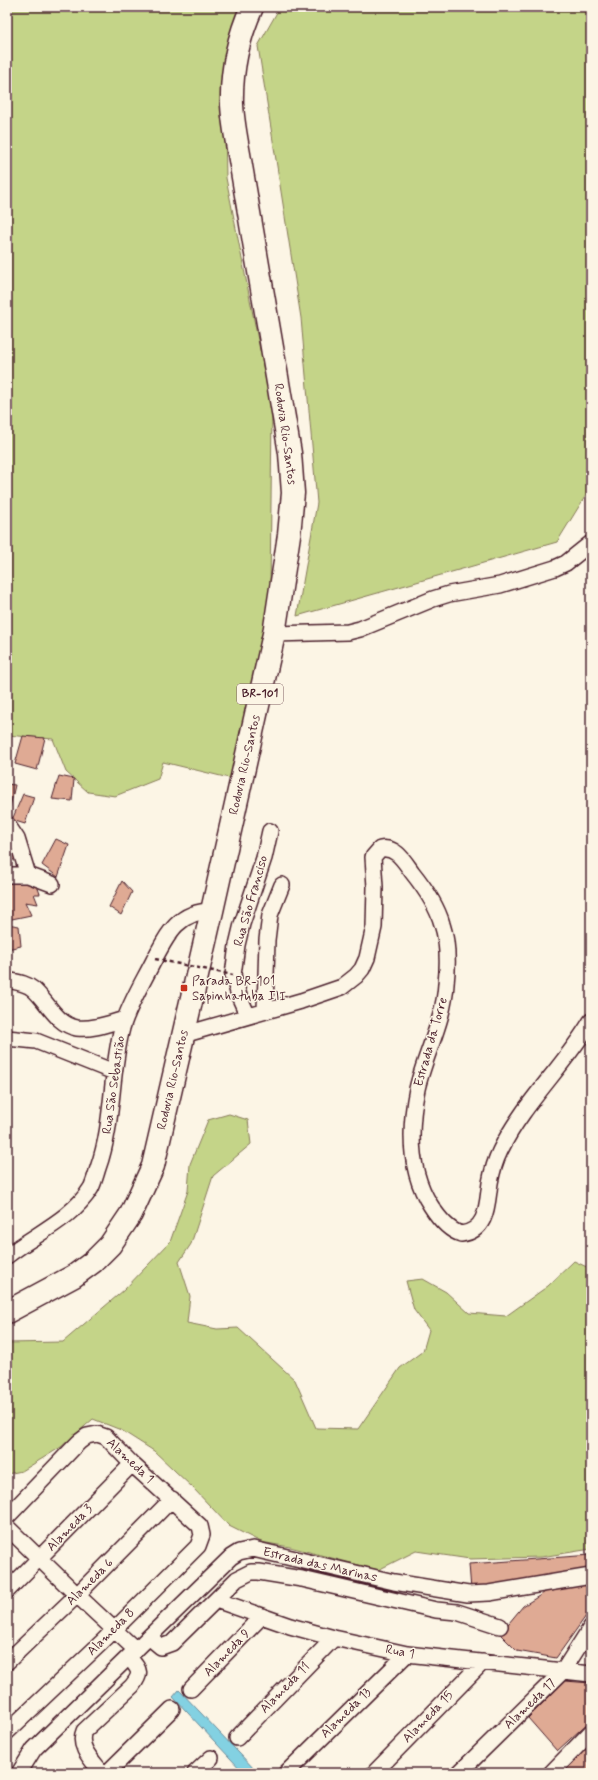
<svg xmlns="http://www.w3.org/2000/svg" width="598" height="1780" font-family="Mynerve,sans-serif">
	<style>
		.green { fill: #c4d488; stroke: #877a5a }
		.water { fill: #83d1e2; stroke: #6c8a99 }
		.building { fill: #dfaa94; stroke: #4a1f2b }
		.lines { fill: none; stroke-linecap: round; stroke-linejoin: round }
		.street-casing { stroke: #4a1f2b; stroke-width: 18 }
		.highway-casing { stroke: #4a1f2b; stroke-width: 25 }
		.street { stroke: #fcf5e5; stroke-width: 15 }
		.highway { stroke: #fcf5e5; stroke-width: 22 }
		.path-bridge { stroke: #4a1f2b; stroke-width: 2.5; stroke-dasharray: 4 3; stroke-linecap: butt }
		.poi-dot { fill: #c8321e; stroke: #fcf5e5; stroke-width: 1.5 }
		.labels { text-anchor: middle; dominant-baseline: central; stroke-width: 3; stroke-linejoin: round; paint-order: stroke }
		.shield { fill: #fcf5e5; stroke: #7f5f63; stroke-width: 1 }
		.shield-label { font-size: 12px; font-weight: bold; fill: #4a1f2b }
		.street-label { font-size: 13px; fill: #4a1f2b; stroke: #fcf5e5 }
		.poi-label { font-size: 13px; fill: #4a1f2b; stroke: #fcf5e5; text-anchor: start }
	</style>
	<rect width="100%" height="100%" fill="#fcf5e5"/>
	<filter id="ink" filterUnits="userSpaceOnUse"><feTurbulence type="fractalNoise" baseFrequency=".025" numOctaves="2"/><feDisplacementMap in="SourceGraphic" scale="8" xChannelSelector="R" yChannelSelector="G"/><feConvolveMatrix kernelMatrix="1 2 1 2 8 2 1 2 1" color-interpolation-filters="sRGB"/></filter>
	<g filter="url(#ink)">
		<path class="green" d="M7 7H239L224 78 226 178 272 411 270 592 246 724 233 779 163 762 158 779 115 796 88 792 66 772 53 739 7 735Z
			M280 7H591V487L557 542 297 616 317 503 301 318 258 46Z
			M229 1114 248 1120 251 1144 213 1176 191 1244 179 1262 190 1296 187 1323 217 1329 238 1328 295 1380 316 1428 358 1429 400 1368 423 1351 429 1330 414 1310 406 1281 423 1279 446 1292 469 1313 506 1316 548 1286 574 1261 591 1269V1549L541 1557 470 1559 416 1551 378 1570 290 1547 261 1542 229 1526 193 1488 154 1451 121 1430 93 1419 61 1447 22 1471 7 1474V1343L63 1342 124 1290 170 1242 188 1191 190 1164 208 1120Z"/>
		<path class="water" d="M179 1690 258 1773H244L173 1697Z"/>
		<path class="building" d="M23 736 45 738 37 770 15 764Z
			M59 776 74 779 72 801 52 799Z
			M7 784 15 785 10 807 7 806Z
			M23 794 34 797 25 824 12 820Z
			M56 839 69 845 58 877 42 865Z
			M13 844 18 857 7 864V847Z
			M34 877 40 894H34L38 904 25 902 31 915 7 920V881Z
			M122 881 132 892 121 915 109 907Z
			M7 924 19 926 21 946 7 949Z
			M591 1555V1568L471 1590 469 1564Z
			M581 1579 591 1587V1609L556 1658 517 1651 500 1634 523 1606 555 1586Z
			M565 1681 591 1683V1720L557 1751 528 1718Z
			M591 1741V1773H564L562 1769Z"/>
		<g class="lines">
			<defs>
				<path id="street" d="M274 634 348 632 360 629 433 599 449 594 500 585 555 568 566 563 591 543
					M7 824 17 839 28 875
					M7 875H28L52 884
					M7 980C16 982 26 983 33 989 47 1001 57 1025 77 1028 93 1030 110 1023 125 1019
					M265 1010 267 940 270 915 282 885
					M248 1016 239 996 233 975 237 945 242 924 264 858 270 831
					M183 1035 301 1001 342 987 356 976 362 969 367 958 374 927 375 887 373 857 380 849C396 846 404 861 412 872 424 887 437 906 442 924 448 942 448 965 446 984 444 1021 425 1054 417 1089 409 1129 408 1171 431 1206 438 1217 448 1230 461 1234 488 1231 487 1203 490 1183 492 1172 495 1161 500 1151 523 1103 564 1067 591 1021
					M7 1038 36 1041 114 1072
					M7 1256C35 1234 72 1219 91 1188 94 1182 96 1174 98 1168 114 1123 110 1074 122 1028 129 1004 143 982 154 960 168 933 179 911 212 911
					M7 1517 79 1442 87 1436 97 1434 106 1437 132 1464 200 1526 202 1535 198 1546 101 1643 7 1732
					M7 1527 77 1595 136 1650
					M7 1591 132 1464
					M216 1600 290 1626 334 1638 407 1654 591 1674
					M149 1637 161 1647 172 1643 237 1579 251 1572H259L302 1579 436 1610 457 1612 500 1626
					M7 1662 77 1595 172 1499
					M191 1689 262 1616
					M237 1738 334 1638
					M19 1773 34 1749 231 1557 239 1552 253 1549 394 1582 468 1594 489 1593 591 1576
					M102 1773C93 1761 77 1747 84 1731L132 1686C143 1672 139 1670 129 1657
					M107 1773 172 1709
					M195 1773 211 1758
					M286 1773 407 1654
					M374 1773 483 1662
					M459 1773 563 1671 591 1627
					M551 1773 591 1732"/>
				<path id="highway" d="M7 1312 74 1276 93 1262 110 1245 131 1214 153 1166 212 911 274 634 289 535 293 493 290 453 239 154C236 138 233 121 232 105 231 71 238 38 252 7"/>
			</defs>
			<use href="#street" class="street-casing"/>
			<use href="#highway" class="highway-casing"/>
			<use href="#street" class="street"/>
			<use href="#highway" class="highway"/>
			<path class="path-bridge" d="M155 959 233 975"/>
		</g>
	</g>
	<rect class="poi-dot" x="180" y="984" width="8" height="8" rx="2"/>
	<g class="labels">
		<rect class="shield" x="237" y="684" width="46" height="20" rx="3"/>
		<g class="shield-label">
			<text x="260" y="694">BR-101</text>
		</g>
		<g class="street-label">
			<text transform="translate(285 434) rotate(82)">Rodovia Rio-Santos</text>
			<text transform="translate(245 765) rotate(-77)">Rodovia Rio-Santos</text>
			<text transform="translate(251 901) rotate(-74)">Rua São Franciso</text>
			<text transform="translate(431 1042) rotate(-74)">Estrada da Torre</text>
			<text transform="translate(173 1080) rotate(-77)">Rodovia Rio-Santos</text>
			<text transform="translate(114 1085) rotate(-82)">Rua São Sebastião</text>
			<text transform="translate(130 1461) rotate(43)">Alameda 1</text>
			<text transform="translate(70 1528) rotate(-46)">Alameda 3</text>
			<text transform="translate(320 1565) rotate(13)">Estrada das Marinas</text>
			<text transform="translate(90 1582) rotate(-45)">Alameda 6</text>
			<text transform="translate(111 1632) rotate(-45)">Alameda 8</text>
			<text transform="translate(400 1652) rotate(11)">Rua 1</text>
			<text transform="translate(227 1653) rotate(-46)">Alameda 9</text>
			<text transform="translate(285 1688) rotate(-46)">Alameda 11</text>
			<text transform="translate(530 1704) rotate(-44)">Alameda 17</text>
			<text transform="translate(346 1713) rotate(-45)">Alameda 13</text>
			<text transform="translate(428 1717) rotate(-46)">Alameda 15</text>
		</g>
		<g class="poi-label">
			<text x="192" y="981">Parada BR-101<tspan x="192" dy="15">Sapinhatuba III</tspan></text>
		</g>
	</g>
	<rect width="598" height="1780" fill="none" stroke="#fcf5e5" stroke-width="24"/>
	<rect x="12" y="12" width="574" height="1756" fill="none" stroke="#4a1f2b" stroke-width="1.5" filter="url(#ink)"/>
</svg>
